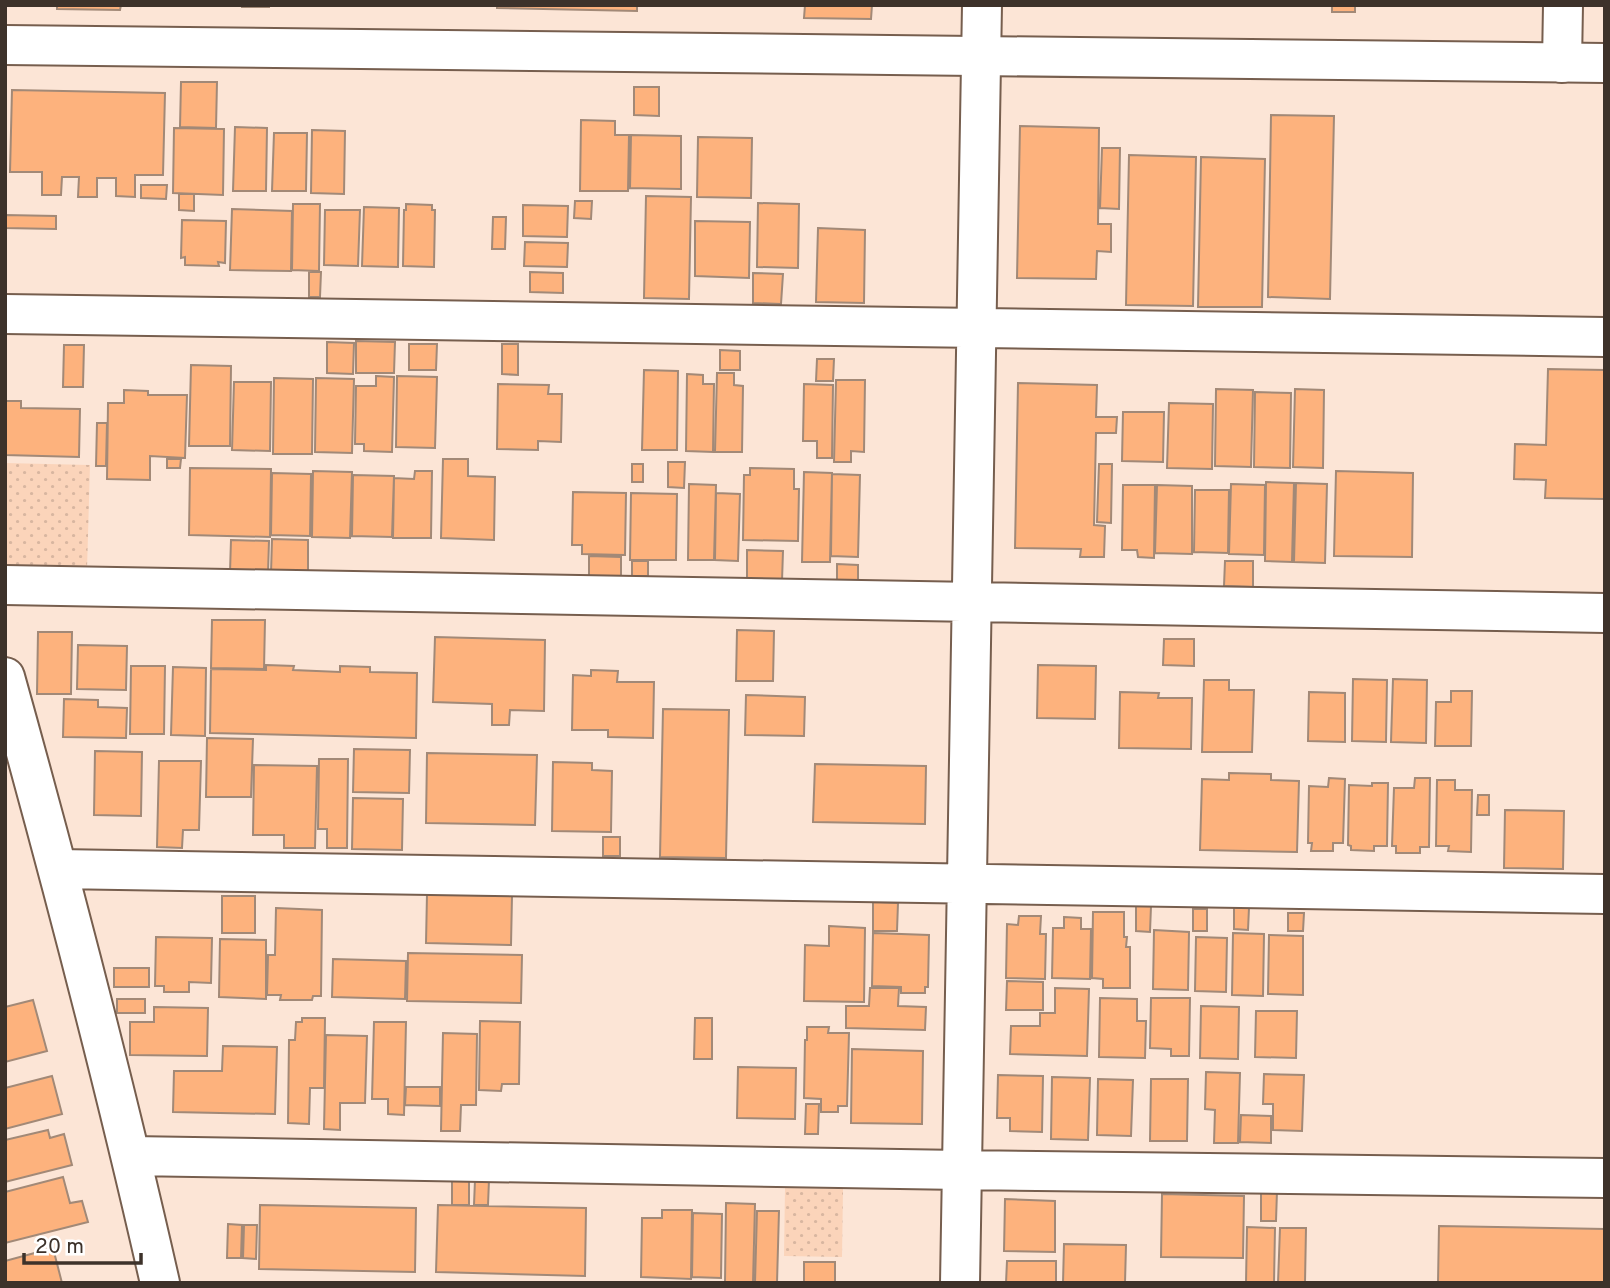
<svg xmlns="http://www.w3.org/2000/svg" width="1610" height="1288" font-family="Overpass,sans-serif">
	<style>
		.garden { fill: url(#garden-dots) }
		.building { fill: #fdb27d; stroke: #a28977; stroke-width: 2 }
		.lines { fill: none; stroke-linecap: round; stroke-linejoin: round }
		.minor-casing { stroke: #765e4e; stroke-width: 42 }
		.tertiary-casing { stroke: #765e4e; stroke-width: 42 }
		.minor { stroke: #fff; stroke-width: 38 }
		.tertiary { stroke: #fff; stroke-width: 38 }
	</style>
	<defs>
		<pattern id="garden-dots" width="8" height="8" patternUnits="userSpaceOnUse" patternTransform="scale(1.75)"><rect width="8" height="8" fill="#fbd4ba"/><path d="M2 2h.1M6 6h.1" fill="none" stroke="#d8b6a0" stroke-width="1.8" stroke-linecap="round"/></pattern>
	</defs>
	<rect width="100%" height="100%" fill="#fce5d6"/>
	<path class="garden" d="M5 463 90 465 87 570 5 567Z
		M785 1188 843 1189 842 1257 784 1256Z"/>
	<path class="building" d="M57 5H121L120 10 57 9Z
		M242 5H269V7H242Z
		M497 5H637V11L497 8Z
		M805 5H872L871 19 804 18Z
		M1332 5H1355V12H1332Z
		M181 82H217L216 128 180 127Z
		M634 87H659V116L634 115Z
		M12 90 165 93 163 175H135V197L116 196V178H97V197H78L79 177H62L61 195H42V172H10Z
		M1271 115 1334 116 1330 299 1268 297Z
		M581 120 615 121V135H629L628 191H580Z
		M1020 126 1099 128 1098 224H1111V252L1097 251 1096 279 1017 278Z
		M235 127 267 128 266 191H233Z
		M174 128 224 129 223 195 173 193Z
		M312 130 345 131 344 194 311 193Z
		M274 133H307L306 191H272Z
		M631 135 681 136V189L630 188Z
		M698 137 752 138 751 198 697 197Z
		M1102 148H1120L1119 209 1100 208Z
		M1129 155 1196 157 1193 306 1126 305Z
		M1201 157 1265 159 1262 307H1198Z
		M141 185H167L166 199 141 198Z
		M179 194H194V211L179 210Z
		M646 196 691 197 689 299 644 298Z
		M575 201H592L591 219 574 218Z
		M758 203 799 204 798 268 757 267Z
		M293 204H320L319 271 292 270Z
		M406 204 432 205V210H435L434 267 403 266 404 210H406Z
		M523 205 568 206 567 237 523 236Z
		M364 207 399 208 398 267 362 266Z
		M232 209 292 211 291 271 230 270Z
		M325 210H360L358 266 324 265Z
		M5 215 56 216V229L5 228Z
		M493 217H506L505 249H492Z
		M182 220 226 221 225 263 218 262 219 266 185 265V257L181 258Z
		M695 221 750 222 749 278 695 276Z
		M818 228 865 230 864 303 816 302Z
		M525 242 568 243 567 267 524 266Z
		M309 272H321L320 297H309Z
		M530 272 563 273V293L530 292Z
		M753 273 783 274 781 304 753 303Z
		M356 341 395 342 394 373H356Z
		M327 342 354 343 353 374 327 373Z
		M409 344H437L436 370H409Z
		M502 344H518V375L502 374Z
		M64 345H84L83 387H63Z
		M720 350 740 351V370H720Z
		M817 359H834L833 381H816Z
		M191 365 231 366 230 446H189Z
		M1548 369 1605 370V499L1545 498 1546 480 1514 479 1515 444 1546 445Z
		M644 370 678 371 677 450H642Z
		M717 373H734V385L743 386 742 452H715Z
		M687 374 703 375V384H714L713 452 686 451Z
		M376 376 394 377 392 452 364 451V444H355L356 386H376Z
		M397 376 437 377 435 448 396 447Z
		M274 378 313 379 312 454H273Z
		M316 378 354 379 352 453 315 452Z
		M836 380H865L864 452 851 451V462H834Z
		M234 382H271L270 451 232 450Z
		M1018 383 1097 385 1096 417H1117L1116 433H1096L1094 525 1105 526 1104 557H1080L1081 549 1015 548Z
		M498 384 549 385 548 394H562L561 442 538 441V450L497 449Z
		M804 384 833 385 832 458H817V441H803Z
		M1216 389 1253 390 1251 467 1215 466Z
		M1295 389 1324 390 1323 468 1293 467Z
		M124 390 148 391V395H187L185 458 150 456V480L107 479 108 403H124Z
		M1255 392 1291 393 1290 468 1254 467Z
		M6 401H21V408L80 409 79 457 5 455Z
		M1169 403 1213 404 1212 469 1167 468Z
		M1123 412H1164L1163 462 1122 461Z
		M97 423H107L106 466H96Z
		M167 459H181L180 468H167Z
		M443 459H468V476L495 477 494 540 441 538Z
		M668 462H685L684 488 668 487Z
		M632 464H643V482H632Z
		M1099 464H1112L1111 523 1097 522Z
		M190 468 271 469 270 537 189 535Z
		M750 468 794 469V489H799L798 541 743 540 744 475H750Z
		M313 471 352 472 350 538 312 537Z
		M415 471H432L431 538H393L394 478 414 479Z
		M1336 471 1413 473 1412 557 1334 556Z
		M804 472 832 473 830 562H802Z
		M272 473 311 474 310 536 271 535Z
		M832 474 860 475 858 557 831 556Z
		M353 475 394 476 392 537 352 536Z
		M1266 482 1294 483 1292 562 1265 561Z
		M1296 483 1327 484 1325 563 1294 562Z
		M689 484 716 485 714 560H688Z
		M1231 484 1265 485 1264 555 1229 554Z
		M1123 485H1155L1154 558 1138 557 1137 550H1122Z
		M1157 485 1192 486V554L1155 553Z
		M1195 490H1229L1228 553 1194 552Z
		M573 492 626 493 625 555 582 554V545H572Z
		M631 493 677 494 676 560H630Z
		M716 493 740 494 738 561 715 560Z
		M272 539 308 540V573H271Z
		M231 540 269 541 268 573 230 572Z
		M747 550 783 551 782 581 747 580Z
		M589 556 621 557V578H589Z
		M632 561H648V576H632Z
		M1225 561H1253V587L1224 586Z
		M837 564 858 565V582H837Z
		M212 620H265L264 669 211 668Z
		M737 630 774 631 773 681H736Z
		M38 632H72L71 694H37Z
		M435 637 545 640 544 711 510 710 509 725H492V704L433 702Z
		M1164 639H1194V666L1163 665Z
		M78 645 127 646 126 690 77 689Z
		M266 665 294 666 293 670 340 672V666L370 667V672L417 673 416 738 210 733 211 669 266 670Z
		M1038 665 1096 666 1095 719 1037 718Z
		M131 666H165L164 734H130Z
		M173 667 206 668 205 736 171 735Z
		M591 670 618 671 617 682H654L653 738 608 737V730H572L573 675 591 676Z
		M1353 679 1387 680 1386 742 1352 741Z
		M1393 679 1427 680 1426 743 1391 742Z
		M1204 680H1229V690H1254L1252 752H1202Z
		M1451 691H1472L1471 746H1435L1436 702H1451Z
		M1120 692 1159 693 1158 698H1192L1191 749 1119 748Z
		M1309 692 1345 693V742L1308 741Z
		M746 695 805 697 804 736 745 735Z
		M64 699 98 700V707L127 708 126 738 63 737Z
		M663 709 729 710 726 858 660 857Z
		M207 738 253 739 251 797H206Z
		M354 749 410 750 409 793 353 792Z
		M95 751 142 752 141 816 94 815Z
		M427 753 537 755 535 825 426 823Z
		M319 759H348L347 848H327V829H318Z
		M159 761H201L199 830H183L182 848 157 847Z
		M553 762 592 763V770L612 771 611 832 552 831Z
		M815 764 926 766 925 824 813 822Z
		M254 765 317 766 315 848H284V835H253Z
		M1229 773 1271 774V780L1299 781 1297 852 1200 850 1202 779 1229 780Z
		M1329 778 1345 779 1343 843H1333V851H1311L1312 843H1308L1309 786 1328 787Z
		M1415 778H1430L1429 847H1420V853H1396V846H1392L1394 788H1414Z
		M1437 780H1455V790H1472L1471 852 1448 851 1449 846H1436Z
		M1372 783H1388L1387 846H1374V851L1351 850V846L1348 845 1349 785 1372 786Z
		M1478 795H1489V815H1477Z
		M353 798 403 799 402 850 352 849Z
		M1505 810 1564 811 1563 869 1504 868Z
		M603 837H620V856H603Z
		M427 894 512 896 511 945 426 943Z
		M222 896H255V933H222Z
		M873 902 898 903 897 931H873Z
		M1136 906H1151L1150 932 1136 931Z
		M1234 907 1249 908 1248 930 1234 929Z
		M276 908 322 910 321 996H313L312 1000H280L281 995H267L268 955H275Z
		M1193 909H1207V931H1193Z
		M1093 912H1124V937H1127L1126 947H1130V988H1103V979L1092 978Z
		M1288 913H1304L1303 931H1288Z
		M1019 916H1041L1040 934H1046L1045 979 1006 978 1007 924 1018 925Z
		M1064 917 1081 918V929H1091L1090 979 1052 978 1053 928H1064Z
		M829 926 865 928 864 1002 804 1001 805 945 829 946Z
		M1154 930 1189 932 1188 990 1153 989Z
		M873 933 929 935 928 987H925V993H901V987L872 986Z
		M1233 933 1264 934 1263 996 1232 995Z
		M1269 935 1303 936V995L1268 994Z
		M156 937 212 938 211 983 189 982V992H164V986H155Z
		M1196 937 1227 938 1226 992 1195 991Z
		M220 939 266 940V999L219 997Z
		M408 953 522 955 521 1003 407 1001Z
		M333 959 406 961 405 999 332 997Z
		M114 968H149V987H114Z
		M1007 981 1043 982V1010H1006Z
		M870 988H899L898 1006 926 1007 925 1030 846 1028V1006H869Z
		M1055 988 1089 989 1087 1056 1010 1054 1011 1026H1040V1013H1055Z
		M1100 998 1137 999V1021H1146L1145 1058 1099 1057Z
		M1151 998H1190L1189 1056H1171V1049L1150 1048Z
		M117 999H145V1013H117Z
		M33 1000 47 1051 5 1062V1007Z
		M1201 1006 1239 1007 1238 1059 1200 1058Z
		M154 1007 208 1008 207 1056 130 1055V1022H154Z
		M1256 1011H1297L1296 1058 1255 1057Z
		M302 1018H325L324 1088H310L309 1124 288 1123 289 1040H295L296 1022H302Z
		M695 1018H712V1059H694Z
		M480 1021 520 1022 519 1084H502L501 1091 479 1090Z
		M374 1022H406L404 1115 388 1114V1099H372Z
		M807 1027H829L828 1033H849L847 1106H838V1112H821V1099L804 1098 805 1040H807Z
		M443 1033 477 1034 476 1105H461L460 1131H441Z
		M326 1035 367 1036 365 1103H340V1130L324 1129Z
		M223 1046 277 1047 275 1114 173 1112 174 1071H222Z
		M852 1049 923 1051 922 1124 851 1123Z
		M738 1067 796 1068 795 1119 737 1118Z
		M1206 1072 1240 1073 1238 1143H1214L1215 1110 1205 1109Z
		M1264 1074 1304 1075 1302 1131 1273 1130V1104H1263Z
		M998 1075 1043 1076 1042 1132 1010 1131V1118H997Z
		M52 1076 62 1114 5 1129V1088Z
		M1052 1077 1090 1078 1088 1140 1051 1139Z
		M1098 1079 1133 1080 1131 1136 1097 1135Z
		M1151 1079H1188L1187 1141H1150Z
		M406 1087H440V1106L405 1105Z
		M806 1104H819L818 1134H805Z
		M1241 1115 1271 1116V1143L1240 1142Z
		M48 1130 50 1138 64 1134 72 1165 5 1182V1140Z
		M63 1177 70 1203 82 1201 88 1222 5 1243V1192Z
		M452 1179H469V1205H452Z
		M475 1180H489L488 1205H474Z
		M1261 1191H1277L1276 1221H1261Z
		M1162 1194 1244 1196 1243 1258 1161 1257Z
		M1005 1199 1055 1201V1252L1004 1251Z
		M726 1203 755 1204 753 1283H725Z
		M260 1205 416 1208 415 1272 259 1269Z
		M438 1205 586 1208 585 1276 436 1272Z
		M662 1210H692L691 1279 641 1277 642 1218H662Z
		M757 1211H779L777 1283H755Z
		M693 1213 722 1214 721 1278 692 1277Z
		M228 1224 242 1225 241 1258H227Z
		M244 1225H257L256 1259 243 1258Z
		M1439 1226 1605 1229V1283H1438Z
		M1247 1227 1275 1228 1274 1283H1246Z
		M1280 1228H1306L1305 1283H1278Z
		M1064 1244 1126 1245 1125 1283H1063Z
		M53 1248 62 1283H5V1261Z
		M1007 1261H1056V1283H1006Z
		M804 1262H835V1283H804Z"/>
	<g class="lines">
		<defs>
			<path id="minor" d="M1562 63 1563 5
				M5 314 1605 337
				M5 585 1605 613
				M5 677C61 878 114 1080 160 1283
				M58 869 1605 894
				M131 1156 961 1170 1605 1178
				M960 1283 982 5"/>
			<path id="tertiary" d="M5 45 1605 63"/>
		</defs>
		<use href="#minor" class="minor-casing"/>
		<use href="#tertiary" class="tertiary-casing"/>
		<use href="#minor" class="minor"/>
		<use href="#tertiary" class="tertiary"/>
	</g>
	<rect width="1610" height="1288" fill="none" stroke="#3d322a" stroke-width="14"/>
	<path d="M24 1253v10h117v-10" fill="none" stroke="#3d322a" stroke-width="3.5"/>
	<text x="35" y="1253" font-size="21" fill="#3d322a" stroke="#ffffff" stroke-width="5" paint-order="stroke">20 m</text>
</svg>
